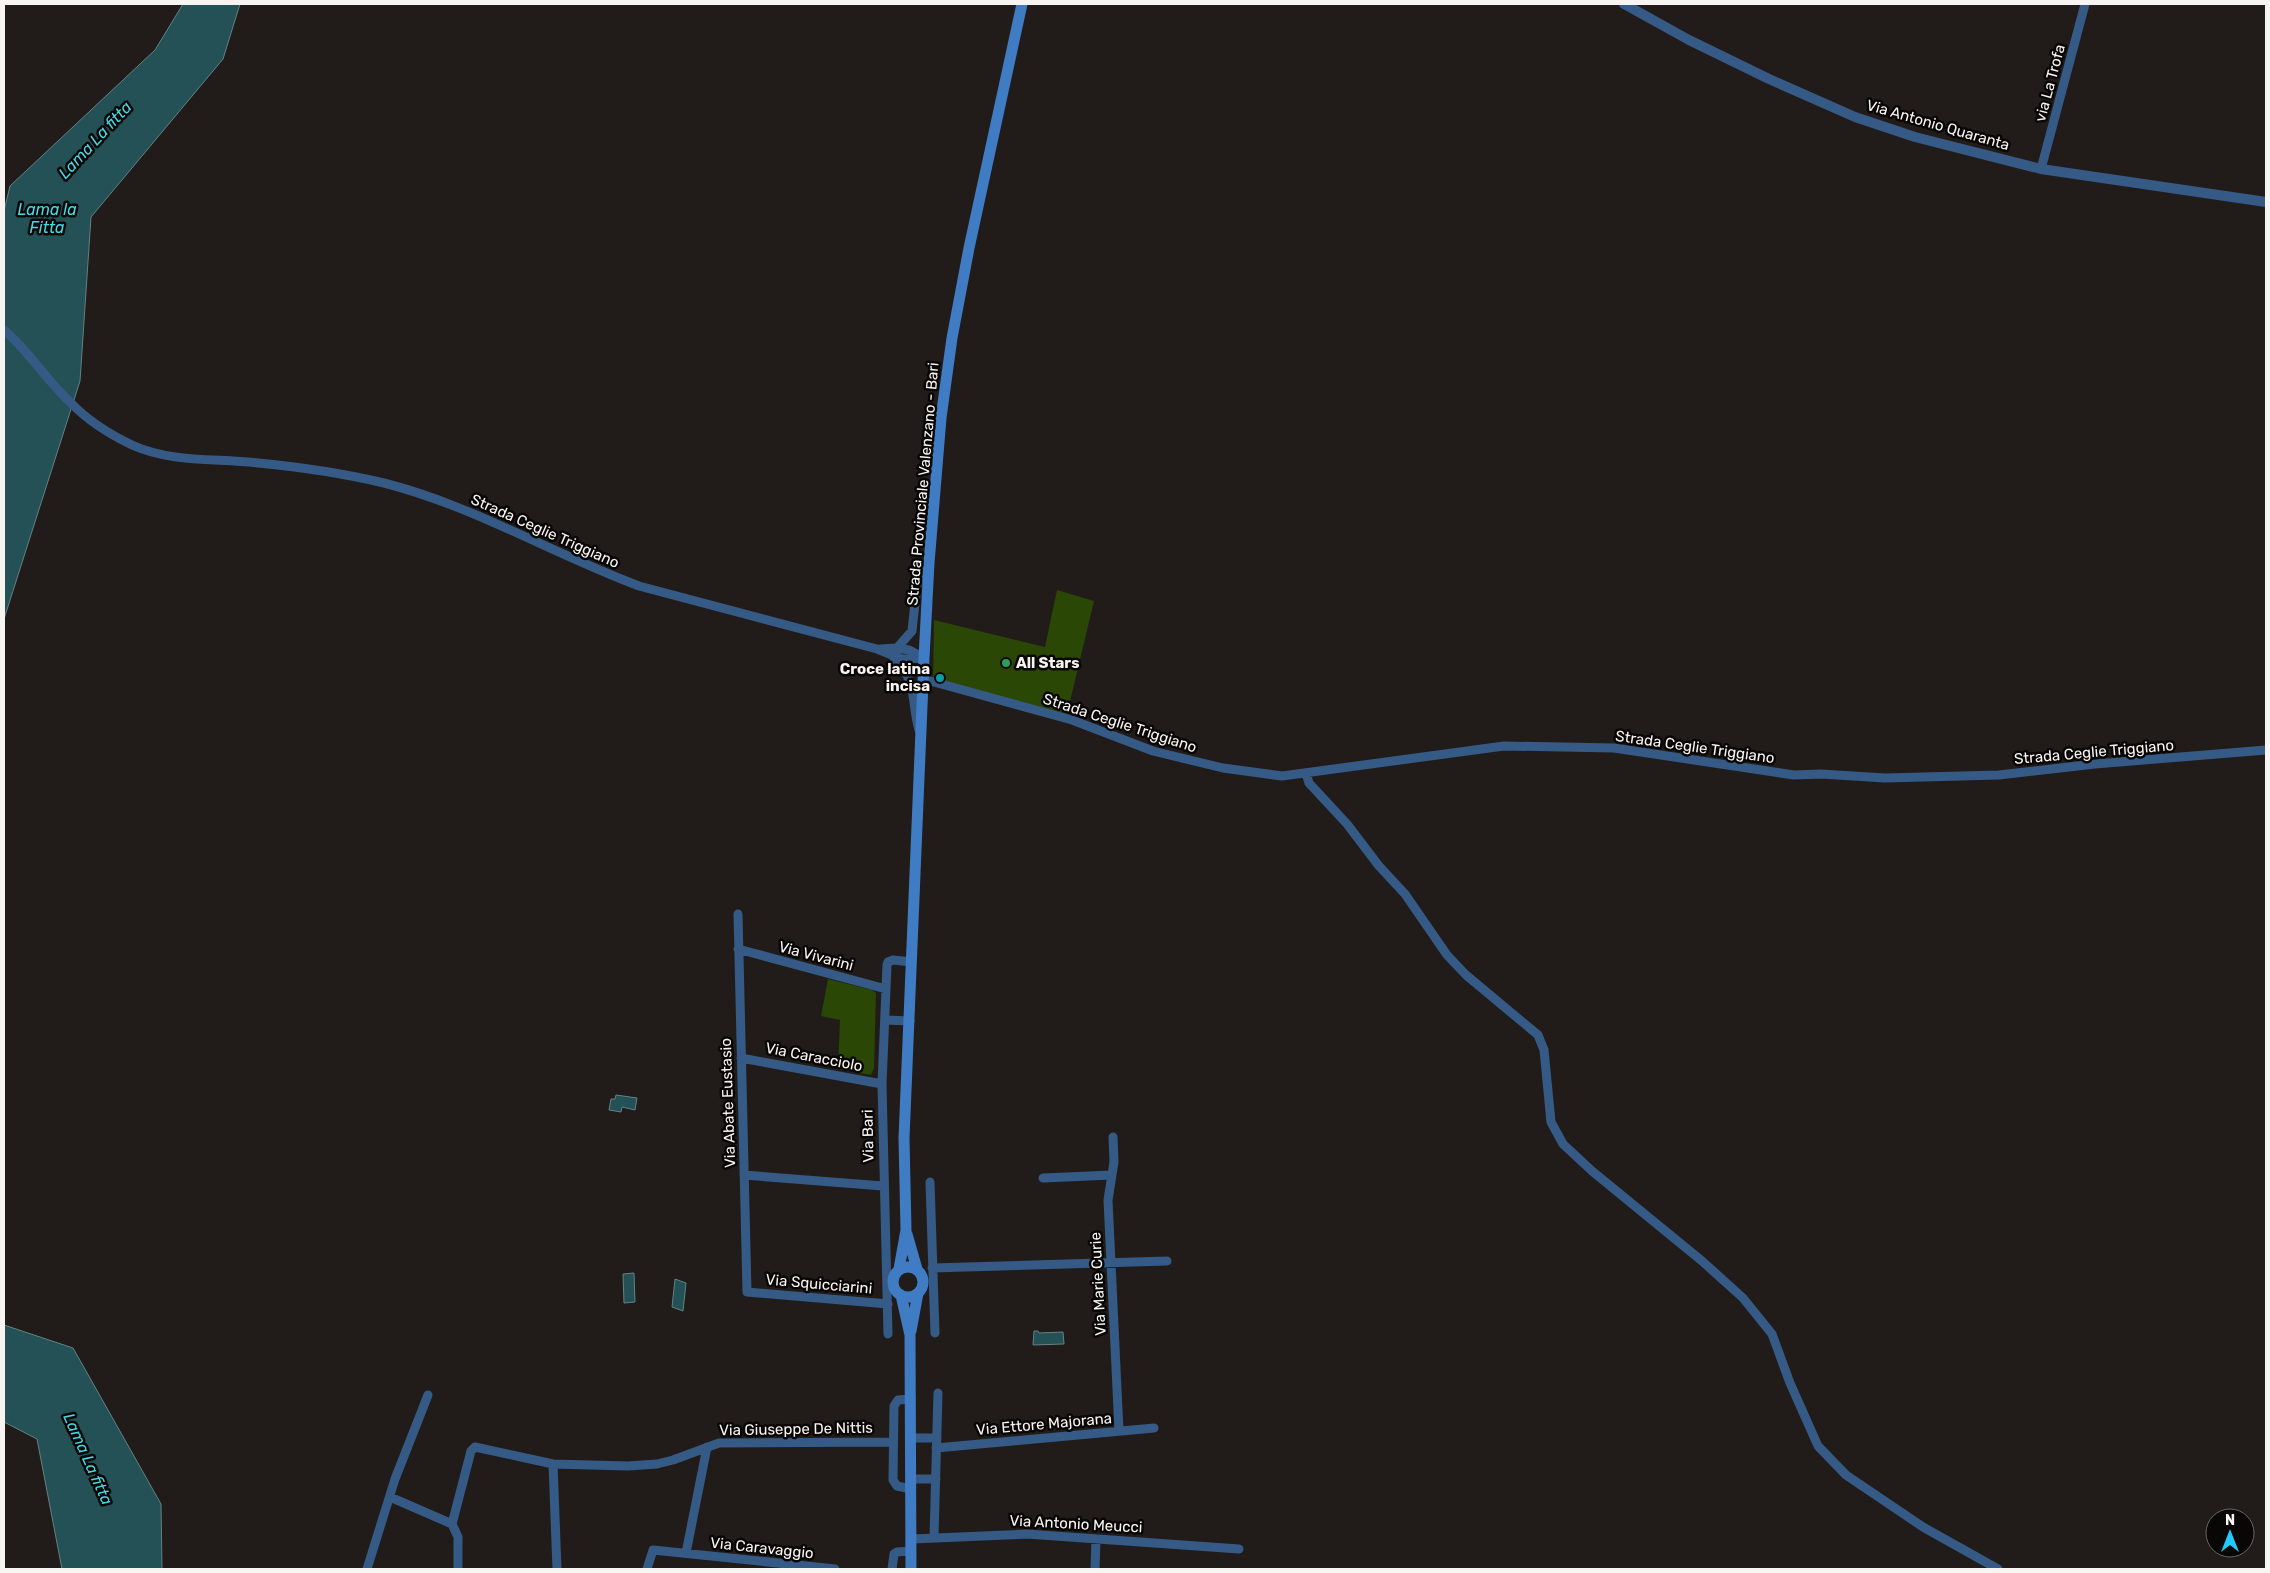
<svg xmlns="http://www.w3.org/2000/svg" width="2270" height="1573" font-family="Rubik,sans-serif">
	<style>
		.green { fill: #2a4705 }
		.water { fill: #245156; stroke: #638285 }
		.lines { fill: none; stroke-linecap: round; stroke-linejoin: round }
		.minor { stroke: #365a86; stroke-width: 9 }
		.tertiary { stroke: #365a86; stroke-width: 10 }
		.secondary { stroke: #407cc3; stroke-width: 11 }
		.leisure-dot { fill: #2e9e5b; stroke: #090706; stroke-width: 2 }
		.culture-dot { fill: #0f9aa8; stroke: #090706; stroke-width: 2 }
		.labels { text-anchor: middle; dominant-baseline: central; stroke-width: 5; stroke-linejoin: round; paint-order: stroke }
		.street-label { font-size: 15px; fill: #f7f4f2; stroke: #090706 }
		.poi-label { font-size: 15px; font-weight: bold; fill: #f7f4f2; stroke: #090706; text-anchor: start }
		.water-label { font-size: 16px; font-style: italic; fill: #44dae8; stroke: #090706 }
	</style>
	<rect width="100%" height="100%" fill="#211c19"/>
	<path class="green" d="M1057 590 1094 601 1067 714 933 679 934 620 1045 647Z
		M828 979 872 990 876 993 874 1068 871 1075 838 1069 840 1020 821 1016Z"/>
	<path class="water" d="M183 4H240L223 59 91 217 80 381 4 619V211L10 186 155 50Z
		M616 1095 637 1098 635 1110 622 1107 621 1112 609 1110 611 1099H615Z
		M634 1273 635 1302 624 1303 623 1274Z
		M675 1279 686 1283 683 1311 672 1307Z
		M4 1325 73 1348 161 1504 162 1569H62L37 1439 4 1422Z
		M1034 1331H1038L1039 1333 1063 1332 1064 1344 1033 1345Z"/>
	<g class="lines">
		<path class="minor" d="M2041 169 2085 4
			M4 330C29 351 46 380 70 402 87 420 109 434 132 445 172 463 215 458 258 463 300 467 342 473 384 483 474 506 553 554 639 586L877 649 902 659 924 658
			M897 648 909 650 924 658
			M880 649 897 648 912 631 917 584 929 563
			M894 658C919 684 910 698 919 730
			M923 679 1072 720 1153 751 1223 768 1282 776 1504 746 1614 748 1794 775 1821 774 1885 778 1999 775 2095 764 2266 750
			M1306 773 1309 783 1347 824 1379 866 1405 894 1447 955 1466 975 1538 1035 1544 1050 1551 1122 1563 1144 1592 1171 1702 1261 1743 1298 1772 1334 1790 1383 1818 1446 1846 1475 1923 1527 1998 1569
			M738 914 747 1292 888 1304
			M738 949 886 989
			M885 1020 910 1021
			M741 1058 882 1084
			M1113 1137 1114 1162 1108 1200 1119 1431
			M744 1175 883 1186
			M1043 1178 1112 1175
			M930 1182 935 1333
			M932 1268 1167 1261
			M888 1334 882 1084 887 965 888 962 893 960 912 962
			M912 1438H937
			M936 1448 1154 1428
			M553 1464 557 1569
			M911 1479H936
			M911 1489 897 1486 893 1480 894 1406 898 1400 911 1399
			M390 1497 452 1524 458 1537V1569
			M452 1524 471 1451 475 1447 553 1464 628 1466 657 1464 673 1460 719 1443 893 1442
			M934 1537 938 1393
			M912 1539 1027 1534 1239 1549
			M686 1553 707 1447
			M367 1569 395 1479 428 1395
			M647 1569 653 1550 835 1569
			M892 1569 894 1554 897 1552 911 1551
			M1095 1569 1096 1539"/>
		<path class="tertiary" d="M1624 4 1689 40 1769 79 1855 117 1915 137 2041 169 2266 202"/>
		<path class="secondary" d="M907 1234 917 1269
			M893 1282a15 15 0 1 1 30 0a15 15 0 1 1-30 0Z
			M899 1269 906 1230 904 1138 924 658 929 563 941 418 952 338 969 248 1022 4
			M901 1295 910 1335 911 1569
			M911 1331 918 1293"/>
	</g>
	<circle class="leisure-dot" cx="1006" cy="663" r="5"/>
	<circle class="culture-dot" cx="940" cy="678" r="5"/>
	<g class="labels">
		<g class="street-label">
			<text transform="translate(2050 83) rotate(-75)">via La Trofa</text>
			<text transform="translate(1938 125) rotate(16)">Via Antonio Quaranta</text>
			<text transform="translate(923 484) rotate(-85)">Strada Provinciale Valenzano - Bari</text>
			<text transform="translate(545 531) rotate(24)">Strada Ceglie Triggiano</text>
			<text transform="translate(1120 723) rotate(18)">Strada Ceglie Triggiano</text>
			<text transform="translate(1695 747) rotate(8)">Strada Ceglie Triggiano</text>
			<text transform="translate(2094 752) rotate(-5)">Strada Ceglie Triggiano</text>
			<text transform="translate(816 956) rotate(15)">Via Vivarini</text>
			<text transform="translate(814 1057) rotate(11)">Via Caracciolo</text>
			<text transform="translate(728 1103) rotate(-92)">Via Abate Eustasio</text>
			<text transform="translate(868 1136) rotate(-91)">Via Bari</text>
			<text transform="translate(819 1284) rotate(5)">Via Squicciarini</text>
			<text transform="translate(1098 1284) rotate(-93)">Via Marie Curie</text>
			<text transform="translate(1044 1424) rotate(-5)">Via Ettore Majorana</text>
			<text transform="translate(796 1429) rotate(-1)">Via Giuseppe De Nittis</text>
			<text transform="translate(1076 1524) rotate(3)">Via Antonio Meucci</text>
			<text transform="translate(762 1548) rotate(6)">Via Caravaggio</text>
		</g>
		<g class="poi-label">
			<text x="1016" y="663">All Stars</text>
			<text x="930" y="669" text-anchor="end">Croce latina<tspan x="930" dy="17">incisa</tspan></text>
		</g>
		<g class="water-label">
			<text transform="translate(95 140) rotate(-47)">Lama La fitta</text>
			<text x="47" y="209">Lama la<tspan x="47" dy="18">Fitta</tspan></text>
			<text transform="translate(88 1459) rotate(66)">Lama La fitta</text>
		</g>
	</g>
	<rect width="2270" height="1573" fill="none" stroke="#f7f4f2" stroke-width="10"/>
	<g transform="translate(2230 1533)"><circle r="24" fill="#090706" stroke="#686664"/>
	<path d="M0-4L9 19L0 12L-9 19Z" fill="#22c9fd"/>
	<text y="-8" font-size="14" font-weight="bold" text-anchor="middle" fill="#f7f4f2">N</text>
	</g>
</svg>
